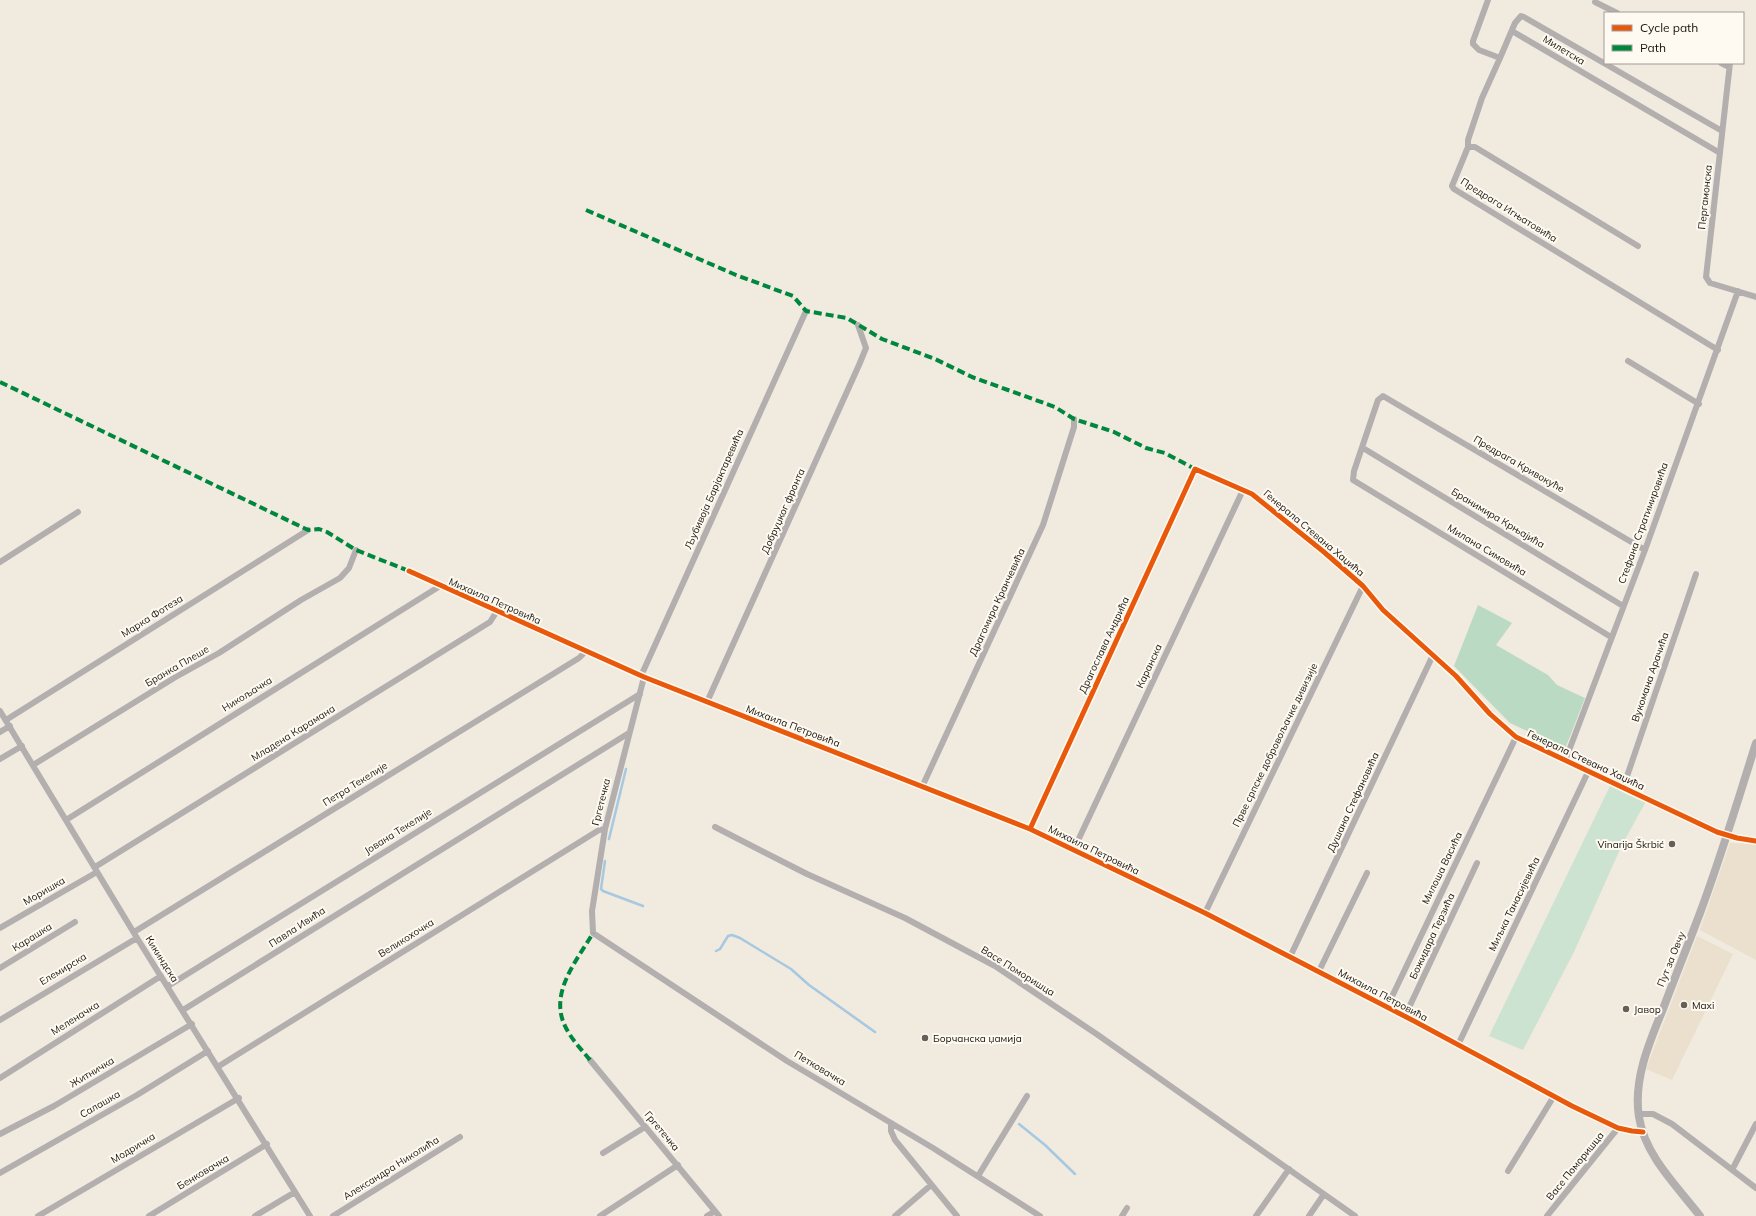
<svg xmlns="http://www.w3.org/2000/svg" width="1756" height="1216" font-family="Mulish,sans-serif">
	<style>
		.built { fill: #eae0cd }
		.green { fill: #cce3d1 }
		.forest { fill: #badac3 }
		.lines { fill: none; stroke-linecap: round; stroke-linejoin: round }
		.stream { stroke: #a6c8e0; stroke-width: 2.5 }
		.minor { stroke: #b3afaf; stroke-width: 6 }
		.tertiary { stroke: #b3afaf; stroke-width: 8 }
		.quiet { stroke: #00873e; stroke-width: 4; stroke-dasharray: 8 4; stroke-linecap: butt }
		.cycleway-casing { stroke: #fefaf2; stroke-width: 8 }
		.cycleway { stroke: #e8590c; stroke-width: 5 }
		.poi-dot { fill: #646057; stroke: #fefaf2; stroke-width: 1.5 }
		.labels { text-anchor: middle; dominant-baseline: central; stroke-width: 4; stroke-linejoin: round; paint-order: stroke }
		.street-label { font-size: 10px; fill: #18150e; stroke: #fefaf2 }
		.poi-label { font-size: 10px; fill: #18150e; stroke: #fefaf2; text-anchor: start }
	</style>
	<rect width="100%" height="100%" fill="#f0eadf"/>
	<path class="built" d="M1730 843 1756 844V960L1700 930Z
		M1697 936 1733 954 1672 1080 1646 1069Z"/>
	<path class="green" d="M1610 786 1645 803 1622 845 1574 952 1523 1050 1489 1036Z"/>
	<path class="forest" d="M1478 605 1512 623 1496 645 1548 675 1557 685 1585 698 1565 749 1510 723 1454 666Z"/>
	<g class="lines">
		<path class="stream" d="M609 839 626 769
			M605 861 601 889 603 891 643 906
			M716 951 720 949 728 936 732 935 740 938 791 969 809 985 875 1032
			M1019 1124 1045 1145 1075 1174"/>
		<path class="minor" d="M1488 0 1473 41V44L1479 50 1500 58 1515 23 1521 16 1524 17 1722 131
			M1595 2 1617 13
			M1512 31 1720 153
			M1721 63 1729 67
			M1730 63 1706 277 1710 283 1756 297
			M1468 147V140L1482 98 1500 58
			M1638 246 1475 147H1468L1452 186 1454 189 1718 350
			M1628 361 1699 404
			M1363 448 1623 606
			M0 562 78 512
			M409 571 644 677 1030 829 1205 913 1414 1021 1572 1106 1618 1128 1632 1131 1643 1132
			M1611 637 1353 480 1354 471 1378 400 1383 396 1645 550
			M641 676 806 311
			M644 677 605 829 592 911 593 933 787 1061 933 1148 1040 1216
			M707 702 859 365 866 348 858 325
			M0 711 137 938 310 1216
			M6 720 308 530
			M0 732 10 726
			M0 759 22 746
			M1565 761 1645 550 1738 291
			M33 765 174 678 219 653 301 600 340 578 349 568 356 550
			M922 787 1043 525 1074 427V419
			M1623 788 1696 574
			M66 820 440 586
			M715 827 807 874 905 918 995 966 1098 1035 1355 1216
			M1030 829 1195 469 1252 494 1324 552 1363 586 1383 610 1456 676 1490 714 1516 737 1717 832 1737 838 1756 841
			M1074 849 1243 490
			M95 867 490 622 497 611
			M1205 913 1363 586
			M0 928 97 872
			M134 932 579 658 586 651
			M1290 957 1433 655
			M0 968 75 922
			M1319 971 1367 873
			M168 986 640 694
			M1387 1007 1516 737
			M183 1010 629 733
			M1405 1016 1477 863
			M0 1020 137 938
			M1458 1045 1588 772
			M590 1060 719 1216
			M219 1066 599 830 605 829
			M0 1078 161 976
			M1639 1114H1653L1672 1124 1756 1188
			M891 1123V1131L895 1140 957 1216
			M0 1134 54 1106 192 1024
			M603 1153 645 1127
			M1732 1170 1756 1124
			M1508 1171 1554 1096
			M0 1173 137 1095 208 1051
			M978 1176 1027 1096
			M38 1216 239 1098
			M149 1216 267 1144
			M255 1216 295 1192
			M333 1216 460 1137
			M600 1216 678 1165
			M707 1216 715 1211
			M895 1216 931 1185
			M1122 1216 1127 1208
			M1256 1216 1289 1169
			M1309 1216 1324 1194
			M1547 1216 1618 1128"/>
		<path class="tertiary" d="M1700 1216C1677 1186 1645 1156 1639 1117 1633 1080 1649 1043 1663 1009 1675 977 1688 945 1700 913 1721 857 1738 800 1756 743"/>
		<path class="quiet" d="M586 210 736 275 793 296 806 311 847 318 882 339 935 359 972 377 1055 407 1074 419 1114 432 1146 448 1165 453 1195 469
			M0 382 308 530 319 529 327 532 356 550 409 571
			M590 1060C582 1050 572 1040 566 1028 548 994 576 962 593 933"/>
		<defs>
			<path id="cycleway" d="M409 571 644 677 1030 829 1205 913 1414 1021 1572 1106 1618 1128 1632 1131 1643 1132
				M1030 829 1195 469 1252 494 1324 552 1363 586 1383 610 1456 676 1490 714 1516 737 1717 832 1737 838 1756 841"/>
		</defs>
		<use href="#cycleway" class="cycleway-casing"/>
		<use href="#cycleway" class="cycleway"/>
	</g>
	<g class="poi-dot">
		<circle cx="1672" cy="844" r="4"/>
		<circle cx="1684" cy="1005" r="4"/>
		<circle cx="1626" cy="1009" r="4"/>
		<circle cx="925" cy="1038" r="4"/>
	</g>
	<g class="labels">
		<g class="street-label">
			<text transform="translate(1564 50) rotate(31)">Милетска</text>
			<text transform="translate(1705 197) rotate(-84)">Пергамонска</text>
			<text transform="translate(1509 210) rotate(32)">Предрага Игњатовића</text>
			<text transform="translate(1519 464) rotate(30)">Предрага Кривокуће</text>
			<text transform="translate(714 489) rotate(-66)">Љубивоја Барјактаревића</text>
			<text transform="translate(783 511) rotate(-66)">Добруџког фронта</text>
			<text transform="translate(1498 518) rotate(31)">Бранимира Крњајића</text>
			<text transform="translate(1643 523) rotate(-70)">Стефана Стратимировића</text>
			<text transform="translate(1314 533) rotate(40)">Генерала Стевана Хаџића</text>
			<text transform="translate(1487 550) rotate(31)">Милана Симовића</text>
			<text transform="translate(495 601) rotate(24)">Михаила Петровића</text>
			<text transform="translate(997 602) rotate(-65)">Драгомира Кранчевића</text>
			<text transform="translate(152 616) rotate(-32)">Марка Фотеза</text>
			<text transform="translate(1104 645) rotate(-65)">Драгослава Андрића</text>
			<text transform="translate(177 666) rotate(-30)">Бранка Плеше</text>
			<text transform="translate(1149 666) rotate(-65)">Каранска</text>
			<text transform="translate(1650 677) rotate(-71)">Вукомана Арачића</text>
			<text transform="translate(247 694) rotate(-32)">Никољачка</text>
			<text transform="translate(793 726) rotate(21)">Михаила Петровића</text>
			<text transform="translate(293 733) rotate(-32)">Младена Карамана</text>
			<text transform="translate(1275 745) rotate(-64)">Прве српске добровољачке дивизије</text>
			<text transform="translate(1586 760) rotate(25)">Генерала Стевана Хаџића</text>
			<text transform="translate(355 784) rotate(-32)">Петра Текелије</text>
			<text transform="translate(601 802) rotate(-76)">Гргетечка</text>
			<text transform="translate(1353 802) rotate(-65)">Душана Стефановића</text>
			<text transform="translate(398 831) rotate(-32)">Јована Текелије</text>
			<text transform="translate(1094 850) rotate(26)">Михаила Петровића</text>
			<text transform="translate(1442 868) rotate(-64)">Милоша Васића</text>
			<text transform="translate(44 891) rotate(-30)">Моришка</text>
			<text transform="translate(1514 904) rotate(-64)">Миљка Танасијевића</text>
			<text transform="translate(297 927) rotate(-33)">Павла Ивића</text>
			<text transform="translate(1432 936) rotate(-65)">Божидара Терзића</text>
			<text transform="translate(32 937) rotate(-32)">Карашка</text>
			<text transform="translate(406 938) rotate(-32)">Великохочка</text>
			<text transform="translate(162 959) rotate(58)">Кикиндска</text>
			<text transform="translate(1671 959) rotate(-68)">Пут за Овчу</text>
			<text transform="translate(63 969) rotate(-31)">Елемирска</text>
			<text transform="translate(1018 971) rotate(32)">Васе Поморишца</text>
			<text transform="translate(1383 995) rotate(28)">Михаила Петровића</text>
			<text transform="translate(75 1018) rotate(-32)">Меленачка</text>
			<text transform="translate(820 1068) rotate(31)">Петковачка</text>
			<text transform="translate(92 1072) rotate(-31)">Житничка</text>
			<text transform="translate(100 1104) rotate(-30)">Салашка</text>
			<text transform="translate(662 1131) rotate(50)">Гргетечка</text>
			<text transform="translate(133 1148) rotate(-31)">Модричка</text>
			<text transform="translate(1575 1166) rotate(-51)">Васе Поморишца</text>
			<text transform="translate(391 1168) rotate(-32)">Александра Николића</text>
			<text transform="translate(203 1172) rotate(-31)">Бенковачка</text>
		</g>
		<g class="poi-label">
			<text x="1664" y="844" text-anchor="end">Vinarija Škrbić</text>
			<text x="1692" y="1005">Maxi</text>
			<text x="1634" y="1009">Јавор</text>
			<text x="933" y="1038">Борчанска џамија</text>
		</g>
	</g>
	<rect x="1604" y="12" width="140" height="52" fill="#fefaf2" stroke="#a29e97"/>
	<rect x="1612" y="25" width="20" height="6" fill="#e8590c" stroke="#a29e97"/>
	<text x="1640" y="32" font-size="12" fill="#18150e">Cycle path</text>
	<rect x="1612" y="45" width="20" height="6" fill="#00873e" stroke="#a29e97"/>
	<text x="1640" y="52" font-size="12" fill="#18150e">Path</text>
</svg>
